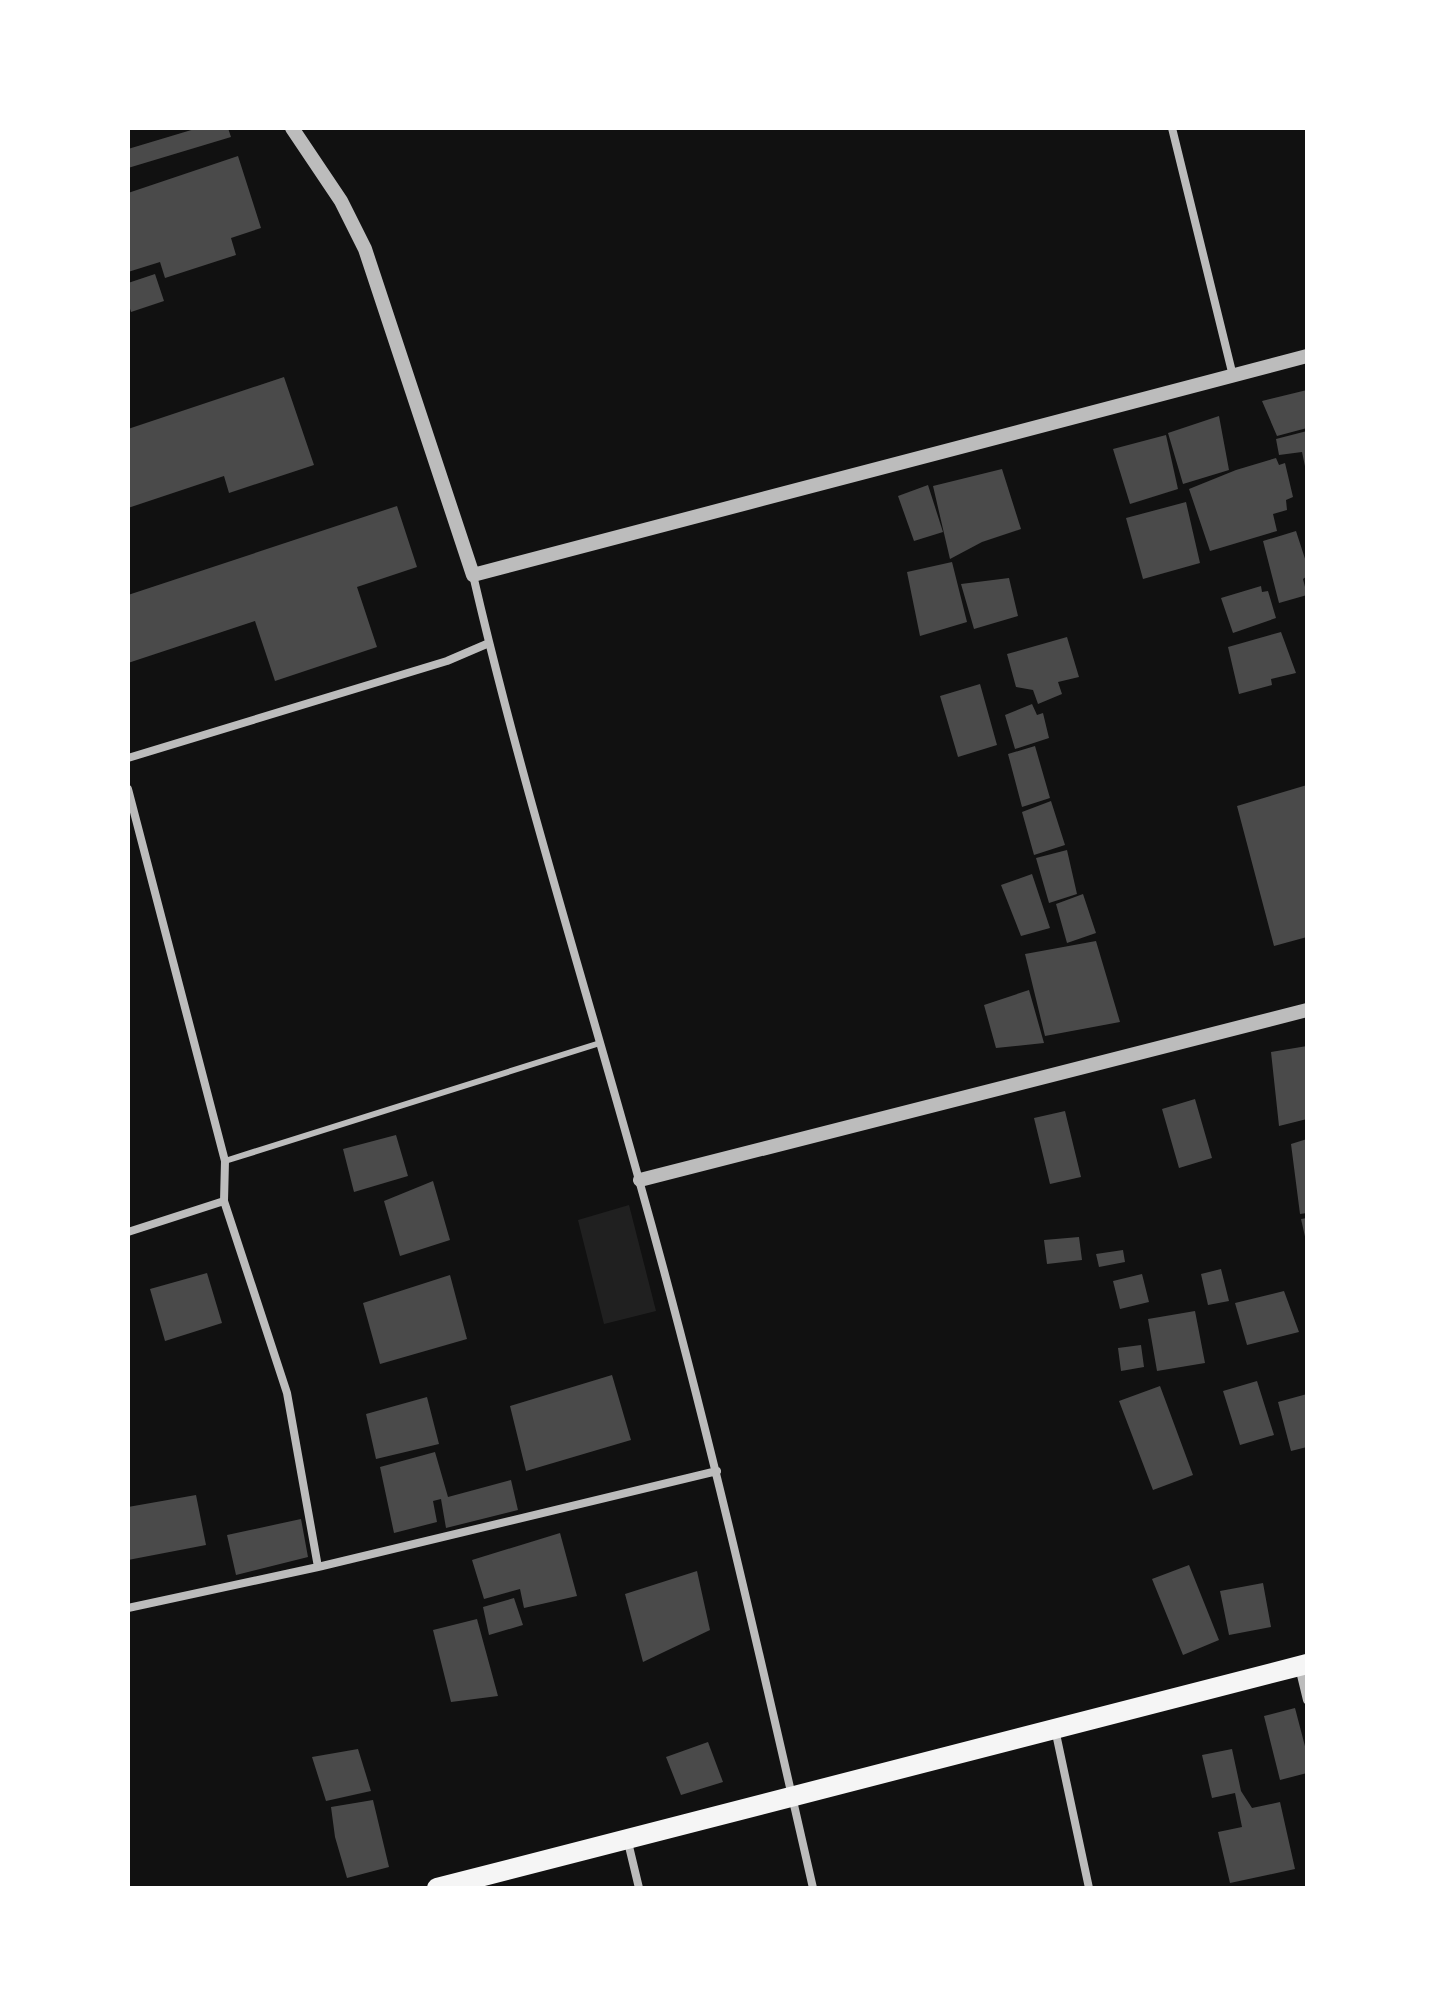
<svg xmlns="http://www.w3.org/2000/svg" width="1435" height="2016" font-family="'Varela Round',sans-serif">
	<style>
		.green { fill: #202020 }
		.building { fill: #4a4a4a }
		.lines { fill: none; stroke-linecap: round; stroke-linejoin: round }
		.service { stroke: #bcbcbc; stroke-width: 6 }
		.minor { stroke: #bcbcbc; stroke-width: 8 }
		.tertiary { stroke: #bcbcbc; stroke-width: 14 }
		.primary { stroke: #f5f5f5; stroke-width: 20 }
	</style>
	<rect width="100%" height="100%" fill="#111"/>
	<path class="green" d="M629 1205 656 1311 604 1324 578 1220Z"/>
	<path class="building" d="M198 128H228L231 137 128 168V149Z
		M238 156 261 228 231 238 236 255 165 278 160 262 128 272V193Z
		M155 274 164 301 131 312 128 302V283Z
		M284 377 314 465 229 493 224 476 128 508V429Z
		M1307 390V428L1277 436 1262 401Z
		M1219 416 1229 470 1183 484 1168 433Z
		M1307 431V471H1306L1302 452 1279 455 1276 439Z
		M1166 435 1178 489 1130 504 1113 449Z
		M1276 458 1279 465 1285 463 1293 497 1286 500 1287 510 1273 514 1277 531 1210 551 1189 489 1236 470Z
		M1002 469 1021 529 982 542 950 559 933 486Z
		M928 485 943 532 914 541 898 496Z
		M1186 502 1200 563 1143 579 1126 518Z
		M397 506 417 567 357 587 377 647 275 681 255 621 128 663V595Z
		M1296 531 1307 565V576L1303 579 1307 595 1279 603 1263 541Z
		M952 562 967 622 920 636 907 572Z
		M1009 578 1018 616 974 629 961 584Z
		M1261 586 1262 592 1268 591 1276 618 1233 633 1221 598Z
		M1281 632 1296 673 1271 679 1272 685 1239 694 1228 647Z
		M1067 637 1079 677 1058 682 1062 694 1038 704 1033 690 1016 687 1007 654Z
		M980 684 997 745 958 757 940 696Z
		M1032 704 1037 715 1043 713 1049 738 1015 749 1005 715Z
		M1035 746 1050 798 1022 807 1008 754Z
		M1307 785V937L1274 946 1237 806Z
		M1051 801 1065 845 1034 855 1022 812Z
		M1067 850 1077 894 1049 903 1036 858Z
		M1032 874 1050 928 1021 936 1001 885Z
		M1083 894 1096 933 1067 943 1056 904Z
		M1096 941 1120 1022 1045 1036 1025 954Z
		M1029 990 1044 1043 996 1048 984 1005Z
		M1307 1046V1119L1279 1126 1271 1052Z
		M1195 1099 1212 1158 1179 1168 1162 1109Z
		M1065 1111 1081 1177 1050 1184 1034 1118Z
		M396 1135 408 1176 354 1192 343 1149Z
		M1307 1139V1213L1300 1214 1291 1144Z
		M433 1181 450 1240 400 1256 384 1201Z
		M1307 1218V1240L1306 1241 1301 1219Z
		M1079 1237 1082 1260 1047 1264 1044 1240Z
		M1123 1250 1125 1262 1099 1267 1096 1254Z
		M1221 1269 1229 1301 1208 1305 1201 1274Z
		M207 1273 222 1323 165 1341 150 1289Z
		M1142 1274 1149 1302 1120 1309 1113 1281Z
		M450 1275 467 1339 380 1364 363 1303Z
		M1284 1291 1299 1332 1247 1345 1235 1303Z
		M1195 1311 1205 1363 1157 1371 1148 1319Z
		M1141 1345 1144 1367 1121 1371 1118 1348Z
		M612 1375 631 1440 526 1471 510 1406Z
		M1257 1381 1274 1435 1240 1445 1223 1391Z
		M1160 1386 1193 1475 1153 1490 1119 1401Z
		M1307 1394V1447L1291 1451 1278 1402Z
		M427 1397 439 1444 376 1459 366 1414Z
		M435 1452 448 1497 511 1480 518 1510 446 1528 441 1499 433 1501 437 1522 394 1533 380 1467Z
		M196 1495 206 1545 128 1560V1507Z
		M301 1519 308 1557 236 1575 227 1535Z
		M560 1533 577 1596 524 1608 520 1589 484 1599 472 1560Z
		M1189 1565 1219 1640 1183 1655 1152 1579Z
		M697 1571 710 1630 643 1662 625 1594Z
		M1263 1583 1271 1627 1229 1635 1220 1591Z
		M514 1598 523 1625 489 1635 483 1607Z
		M477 1619 498 1696 451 1702 433 1630Z
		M1295 1708 1307 1754V1773L1280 1780 1264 1716Z
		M708 1742 723 1782 681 1795 666 1757Z
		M358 1749 371 1791 326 1801 312 1757Z
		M1232 1749 1241 1791 1252 1808 1280 1802 1295 1869 1230 1883 1218 1832 1242 1827 1235 1793 1212 1798 1202 1755Z
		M373 1800 389 1867 347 1878 335 1837 331 1807Z"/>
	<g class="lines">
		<path class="service" d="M225 1161 600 1043"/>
		<path class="minor" d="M1172 128 1233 376
			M473 575C520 778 583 978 639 1180 705 1414 759 1651 813 1888
			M128 758 447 661 489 643
			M128 789 225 1161 224 1201 287 1393 318 1567
			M128 1232 224 1201
			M128 1608 318 1567 717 1471
			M1299 1667 1307 1700
			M1055 1729 1089 1888
			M627 1838 639 1888"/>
		<path class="tertiary" d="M292 128 341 201 365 249 473 575 1307 356
			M640 1180 1307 1010"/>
		<path class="primary" d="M437 1888 1307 1664"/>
	</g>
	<rect width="1435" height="2016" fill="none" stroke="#ffffff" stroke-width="260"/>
</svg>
